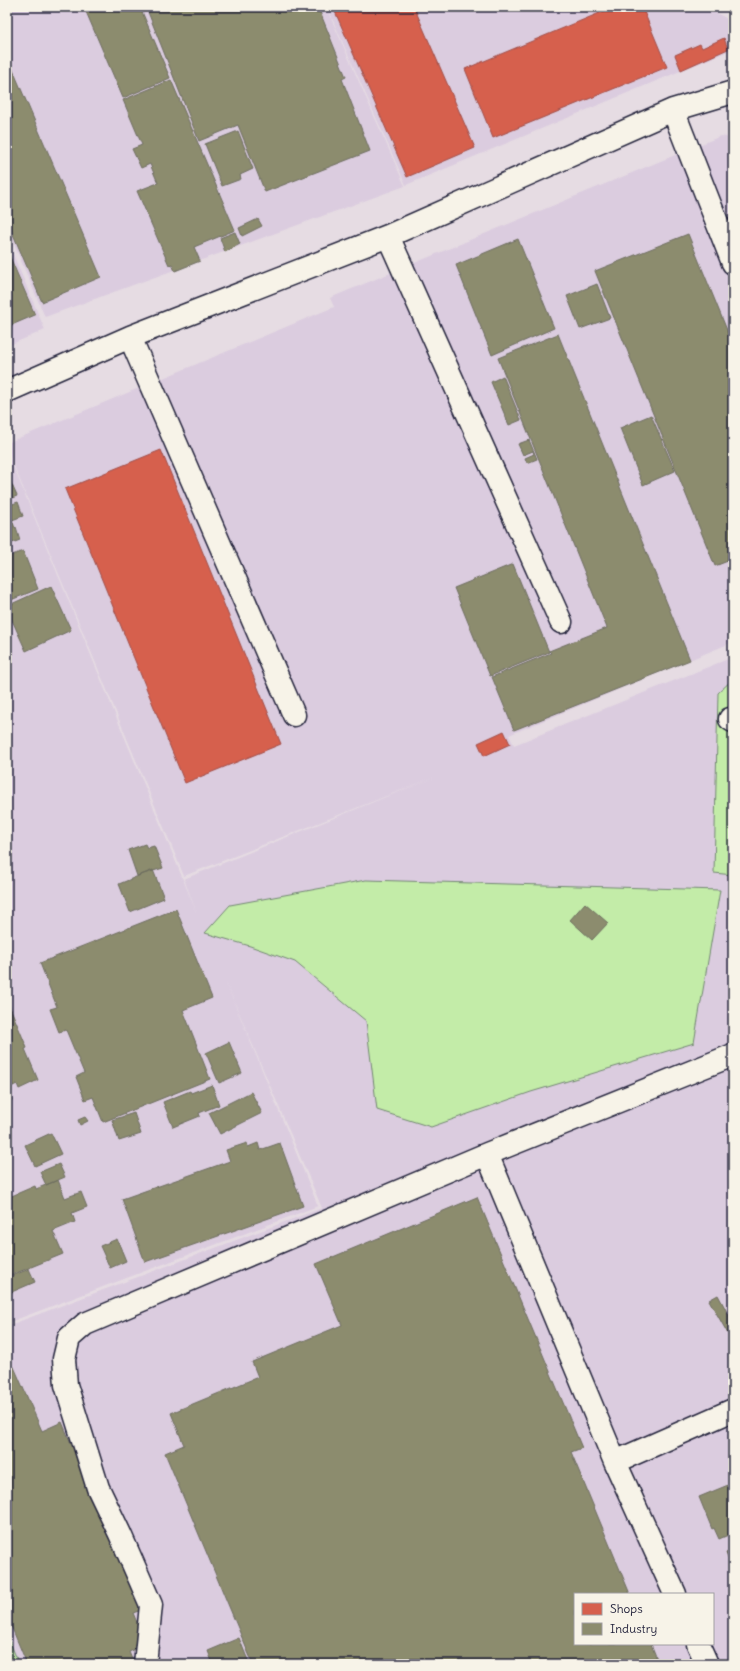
<svg xmlns="http://www.w3.org/2000/svg" width="740" height="1671" font-family="Delius,sans-serif">
	<style>
		.built { fill: #dbccdf; fill-rule: evenodd }
		.green { fill: #c3eca8; stroke: #728772 }
		.shops { fill: #d6604d; stroke: #a04d48 }
		.industry { fill: #8c8c6e; stroke: #6c6c5f }
		.lines { fill: none; stroke-linecap: round; stroke-linejoin: round }
		.minor-casing { stroke: #22223b; stroke-width: 25 }
		.minor { stroke: #f7f3e8; stroke-width: 22 }
	</style>
	<rect width="100%" height="100%" fill="#e6dce3"/>
	<filter id="ink" filterUnits="userSpaceOnUse"><feTurbulence type="fractalNoise" baseFrequency=".025" numOctaves="2"/><feDisplacementMap in="SourceGraphic" scale="8" xChannelSelector="R" yChannelSelector="G"/><feConvolveMatrix kernelMatrix="1 2 1 2 8 2 1 2 1" color-interpolation-filters="sRGB"/></filter>
	<g filter="url(#ink)">
		<path class="built" d="M7 7H326L405 186 45 317 7 228Z
			M327 7H705L733 22V49L406 185Z
			M721 136 733 138V642L509 735 514 745 733 657V1664H7V1326L322 1208 225 980 318 1206 7 1323V451L196 911 184 879 435 777 184 876 7 449V443L334 307 330 298ZM575 1594H713V1644H575Z
			M7 240 45 330 7 346Z"/>
		<path class="green" d="M733 679V875L714 873 718 693Z
			M366 880 720 890 694 1043 531 1092 431 1127 377 1110 366 1021 295 962 250 946 205 933 230 905Z
			M7 1635 19 1664H7Z"/>
		<path class="shops" d="M333 7H414L475 148 407 177Z
			M614 7H642L667 67 493 138 465 69Z
			M724 38 728 49 681 70 675 55 700 44 702 48Z
			M161 450 281 744 185 783 65 489Z
			M504 731 510 744 484 756 478 743Z"/>
		<path class="industry" d="M84 7H140L170 78 123 98Z
			M146 7H318L346 77 342 79 370 151 265 192 238 125 199 141Z
			M7 56 101 277 42 302 7 220Z
			M171 80 235 230 194 247 200 261 175 271 172 264 169 265 137 191 158 183 150 164 141 168 132 149 142 145 123 100Z
			M238 131 253 169 240 175 241 179 222 186 205 144Z
			M258 219 262 226 242 236 239 228Z
			M235 232 240 244 225 252 220 238Z
			M688 234 733 345V559L715 566 595 271Z
			M518 239 554 328 492 355 456 265Z
			M7 250 35 315 7 327Z
			M597 284 610 318 580 329 567 296Z
			M558 334 690 660 514 730 492 677 551 653 549 651 607 628 498 358Z
			M503 376 521 420 509 425 491 382Z
			M651 415 675 471 643 485 620 428Z
			M529 440 537 459 527 463 525 458 534 454 533 451 523 455 518 444Z
			M7 474 17 496 7 500Z
			M18 502 23 516 12 520 15 528 16 527 20 540 7 545V506Z
			M23 551 38 589 11 600 7 589V557Z
			M513 564 549 652 490 676 454 588Z
			M51 586 71 630 26 651 7 609V606Z
			M145 844 147 848 154 846 163 868 137 876 128 850Z
			M153 870 164 898 130 912 119 884Z
			M585 903 608 923 592 940 570 920Z
			M176 909 212 998 183 1010 210 1079 103 1122 93 1097 85 1100 76 1077 84 1073 66 1030 59 1032 50 1009 57 1007 40 963Z
			M7 1000 27 1048 25 1049 38 1080 19 1089 17 1084 7 1089 12 1100 7 1102Z
			M229 1042 242 1073 219 1083 206 1053Z
			M212 1085 219 1105 199 1113 200 1116 173 1127 163 1102 190 1091 191 1093Z
			M251 1092 262 1113 220 1134 209 1113Z
			M134 1113 141 1134 119 1141 112 1120Z
			M85 1117 88 1121 80 1125 78 1120Z
			M51 1133 61 1154 35 1166 25 1145Z
			M247 1143 248 1147 258 1143 260 1150 280 1143 303 1206 145 1262 122 1199 230 1161 226 1150Z
			M59 1164 65 1177 46 1185 40 1172Z
			M58 1180 65 1198 81 1192 87 1207 72 1213 75 1222 53 1231 63 1254 9 1276 7 1271V1198L35 1186 36 1189Z
			M477 1197 582 1448 571 1452 630 1594H575V1644H651L659 1664H253L165 1453 184 1445 171 1413 258 1377 252 1362 342 1325 316 1264Z
			M117 1239 126 1261 110 1268 100 1246Z
			M29 1269 35 1282 7 1294V1278Z
			M718 1295 733 1323 732 1341 709 1300Z
			M14 1367 42 1431 62 1422 141 1610 133 1613 146 1644 129 1652 134 1664H27L7 1616V1370Z
			M733 1483V1533L719 1539 714 1528 712 1529 699 1497Z
			M733 1550V1571L726 1553Z
			M239 1638 249 1663 213 1664 208 1651Z"/>
		<g class="lines">
			<defs>
				<path id="minor" d="M673 110 733 263
					M388 236 561 622
					M130 337 294 715
					M7 391 130 337 388 236 673 110 733 92
					M730 719 733 721
					M487 1154 615 1462 675 1594
					M615 1462 733 1410
					M698 1644 707 1664
					M145 1664 151 1605 120 1534 98 1488 66 1385 64 1359 69 1338 85 1324 487 1154 733 1055"/>
			</defs>
			<use href="#minor" class="minor-casing"/>
			<use href="#minor" class="minor"/>
		</g>
	</g>
	<rect width="740" height="1671" fill="none" stroke="#f7f3e8" stroke-width="24"/>
	<rect x="12" y="12" width="716" height="1647" fill="none" stroke="#22223b" stroke-width="1.5" filter="url(#ink)"/>
	<rect x="574" y="1593" width="140" height="52" fill="#f7f3e8" stroke="#a29fa3"/>
	<rect x="582" y="1603" width="20" height="12" fill="#d6604d" stroke="#a29fa3"/>
	<text x="610" y="1613" font-size="12" fill="#22223b">Shops</text>
	<rect x="582" y="1623" width="20" height="12" fill="#8c8c6e" stroke="#a29fa3"/>
	<text x="610" y="1633" font-size="12" fill="#22223b">Industry</text>
</svg>
